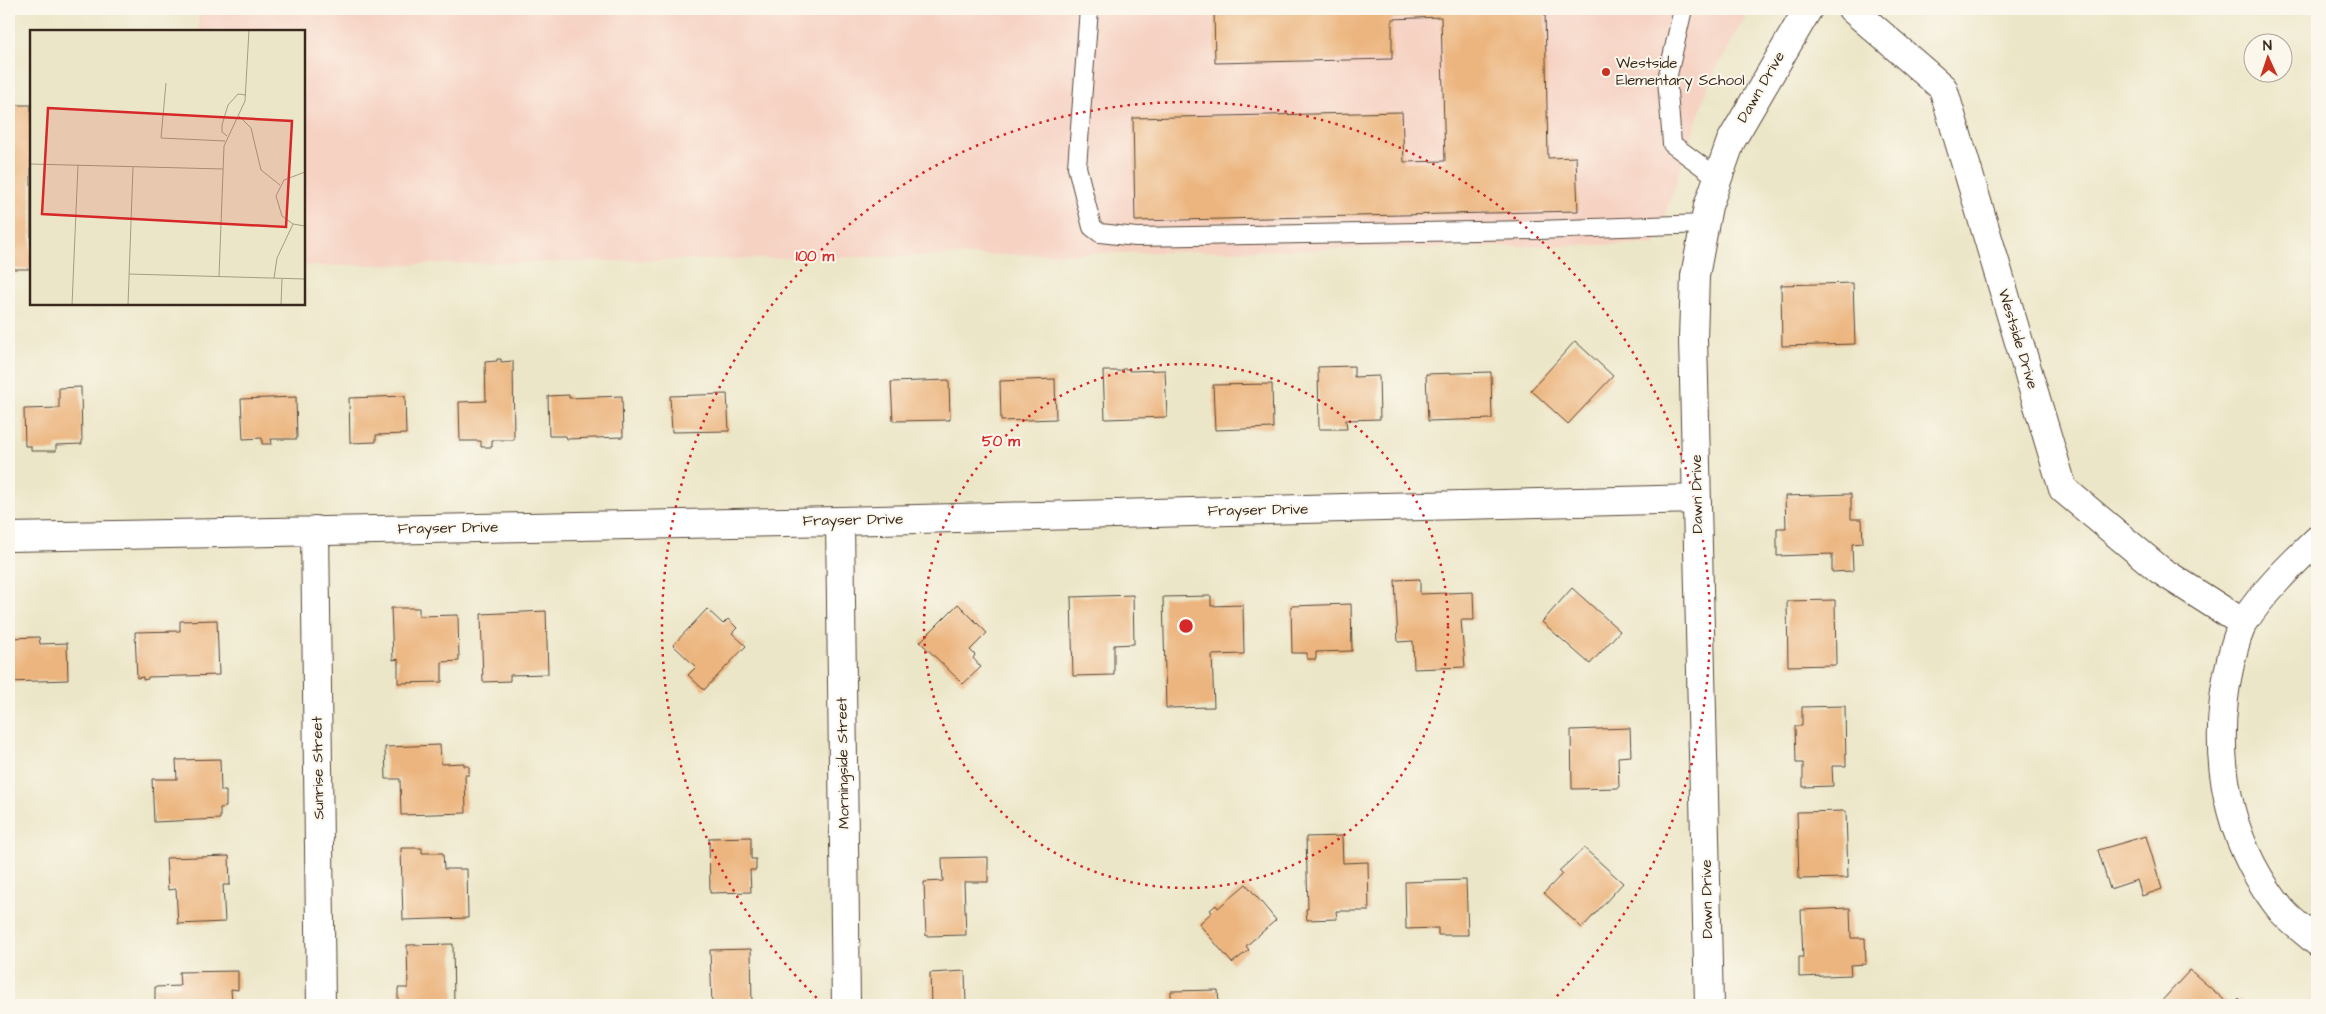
<svg xmlns="http://www.w3.org/2000/svg" width="2326" height="1014" font-family="'Architects Daughter',sans-serif">
	<style>
		.built { fill: #f6d2c3 }
		.building { fill: #ecb57f }
		.lines { fill: none; stroke-linecap: round; stroke-linejoin: round }
		.service-casing { stroke: #564638; stroke-width: 20 }
		.minor-casing { stroke: #564638; stroke-width: 30 }
		.service { stroke: #fff; stroke-width: 18 }
		.minor { stroke: #fff; stroke-width: 28 }
		.ring { fill: none; stroke: #d62828; stroke-width: 2.5; stroke-dasharray: 2.5 5 }
		.poi-dot { fill: #c8321e; stroke: #fbf7ec; stroke-width: 2 }
		.labels { text-anchor: middle; dominant-baseline: central; stroke-width: 4; stroke-linejoin: round; paint-order: stroke }
		.poi-label { font-size: 15px; fill: #3b2a1e; stroke: #fbf7ec; text-anchor: start }
		.street-label { font-size: 15px; fill: #3b2a1e; stroke: #fbf7ec }
		.inset-road { fill: none; stroke: #a59b84; stroke-width: 1 }
		.view { fill: #d62828; fill-opacity: 0.15; stroke: #d62828; stroke-width: 2.5 }
		.inset-edge { fill: none; stroke: #3b2a1e; stroke-width: 2.5 }
		.centre { fill: #d62828; stroke: #fbf7ec; stroke-width: 2.5 }
		.ring-label { font-size: 15px; text-anchor: middle; font-weight: bold; fill: #d62828; stroke: #fbf7ec; stroke-width: 4; stroke-linejoin: round; paint-order: stroke }
	</style>
	<rect width="100%" height="100%" fill="#fbf7ec"/>
	<filter id="ink" filterUnits="userSpaceOnUse"><feTurbulence type="fractalNoise" baseFrequency=".02" numOctaves="2"/><feDisplacementMap in="SourceGraphic" scale="10" xChannelSelector="R" yChannelSelector="G"/><feConvolveMatrix kernelMatrix="1 2 1 2 8 2 1 2 1" color-interpolation-filters="sRGB"/></filter>
	<filter id="wash" filterUnits="userSpaceOnUse"><feTurbulence type="fractalNoise" baseFrequency=".0096" numOctaves="4" result="noise"/><feDisplacementMap in="SourceGraphic" scale="20" xChannelSelector="R" yChannelSelector="G"/><feGaussianBlur stdDeviation="1.12" result="paint"/><feColorMatrix in="noise" values="0 0 0 0 0 0 0 0 0 0 0 0 0 0 0 0 0 1.4 0 .05"/><feComposite in="paint" operator="in"/></filter>
	<g filter="url(#wash)">
		<rect width="100%" height="100%" fill="#ece6c8"/>
		<path class="built" d="M198 9H1750L1711 79 1655 244 304 266V31H199Z"/>
		<g id="blocks">
			<path class="building" d="M1214 9H1545L1548 158 1576 157 1578 211 1135 221 1133 118 1402 112 1404 162 1445 161 1441 17 1392 19V59L1215 63Z
				M9 105H31V269H9Z
				M1853 283 1855 344 1782 346 1781 285Z
				M1575 341 1613 376 1568 424 1531 390Z
				M497 359H501V362L513 361 514 440H492V447H481V441H460L459 402 486 401 485 362 497 361Z
				M1354 366V377L1379 376 1380 419 1346 420 1347 429H1319L1318 367Z
				M1122 369H1129V371L1165 370 1167 417 1105 419 1103 371H1122Z
				M1491 372 1492 419 1428 421 1426 374Z
				M1055 379 1056 419 1001 421 1000 381Z
				M949 380 950 420 893 421 891 382Z
				M1272 384 1273 428 1215 430 1213 385Z
				M81 387 82 444 56 445V451H31V446H25L24 409 59 408V388Z
				M727 394 729 431 672 432 670 396Z
				M569 395V398L622 396 623 437 567 439 566 436H549L548 396Z
				M405 396 406 434 376 435V442L350 443 349 398Z
				M296 397 297 439H271L272 444H262V438L243 439 241 399Z
				M1851 494V519H1862L1863 543 1852 544 1853 571 1832 572V554L1777 556V528H1786L1785 496Z
				M1420 579V594L1473 592 1474 620H1461L1465 667 1414 669 1413 641 1398 642 1395 580Z
				M1572 588 1620 631 1590 664 1542 622Z
				M1133 595 1134 644 1114 645V675L1073 676 1071 597Z
				M1211 596V606L1243 605 1244 654 1212 655 1214 707 1166 708 1163 597Z
				M1835 600 1836 665 1788 666 1787 601Z
				M958 604 987 633 970 650 975 655 973 658 981 667 963 684 920 642Z
				M1351 604 1352 651 1316 652V659H1307V653H1292L1291 606Z
				M391 608H419V616L458 615 459 661 442 662V682L398 683V659L393 660Z
				M707 609 723 624 728 619 737 628 732 633 746 646 704 690 688 675 696 667 673 645Z
				M546 611 548 674 510 675V681L483 682 481 614Z
				M217 620 219 675 148 677V679L143 680V677L137 678 135 632 180 631V621Z
				M39 637 40 644 67 643 68 680 9 682V638Z
				M1845 706 1846 766H1832L1833 786 1803 787V763H1796L1795 726H1802V707Z
				M1630 728 1631 756 1618 757 1619 788 1572 789 1571 730Z
				M440 745 441 764 464 763V766H469V775H465L466 813 401 815 400 779H386L385 747Z
				M220 759 221 791H226V807L220 808V819L154 822 152 779H177L176 760Z
				M1846 811 1848 878 1799 879 1797 812Z
				M1342 836 1343 863 1368 862 1369 911H1336L1337 919 1307 920 1306 909H1308L1306 837Z
				M2146 836 2162 889 2142 896 2137 880 2110 889 2098 850Z
				M751 837V859H756V870H750L751 892 710 893 709 838Z
				M401 848H422V853H443L444 869H467L468 918 403 920Z
				M1584 848 1623 883 1582 928 1544 893 1562 874 1559 871Z
				M229 856 230 885H223L225 922 178 924 176 889 168 890 166 858Z
				M988 857V882H964L966 935 926 936 924 882 943 881 942 858Z
				M1466 880 1468 935H1438V928L1406 929 1405 882Z
				M1246 884 1276 920 1246 946 1249 950 1232 963 1199 924 1212 912 1210 910 1216 905 1218 908Z
				M1850 908 1851 938H1865L1866 964 1850 965 1851 975 1799 977V957H1803L1801 910Z
				M453 944 454 1005H398V988H408L407 945Z
				M751 949 752 1005H712L710 950Z
				M2190 970 2230 1005H2158Z
				M238 971V990L231 989 232 1005H155V987L180 986 179 972Z
				M965 971 966 1005H931L930 973Z
				M1218 990 1219 1005H1171V991Z
				M2239 999 2246 1005H2234Z"/>
		</g>
	</g>
	<g filter="url(#ink)">
		<use href="#blocks" fill-opacity="0" stroke="#564638" stroke-width="1"/>
		<g class="lines">
			<defs>
				<path id="service" d="M1089 9 1077 167 1092 227 1100 233 1136 237 1538 230 1705 224
					M1683 9 1667 79 1672 144 1718 178"/>
				<path id="minor" d="M1852 9 1943 88 2063 489 2160 570 2243 623
					M840 521 846 1005
					M315 530 321 1005
					M9 537 840 521 1697 499
					M2317 540C2292 564 2262 593 2244 622 2234 639 2226 680 2224 699 2215 776 2233 851 2283 912 2293 923 2306 932 2317 942
					M1709 1005 1693 338 1695 276 1708 206 1731 141 1808 9"/>
			</defs>
			<use href="#service" class="service-casing"/>
			<use href="#minor" class="minor-casing"/>
			<use href="#service" class="service"/>
			<use href="#minor" class="minor"/>
		</g>
	</g>
	<g class="ring">
		<circle cx="1186" cy="626" r="262"/>
		<path d="M822 1003A524 524 0 1 1 1550 1003"/>
	</g>
	<circle class="poi-dot" cx="1606" cy="72" r="5"/>
	<g class="labels">
		<g class="poi-label">
			<text x="1616" y="63">Westside<tspan x="1616" dy="17">Elementary School</tspan></text>
		</g>
		<g class="street-label">
			<text transform="translate(1761 87) rotate(-60)">Dawn Drive</text>
			<text transform="translate(2018 339) rotate(73)">Westside Drive</text>
			<text transform="translate(1697 494) rotate(-91)">Dawn Drive</text>
			<text transform="translate(1258 510) rotate(-1)">Frayser Drive</text>
			<text transform="translate(853 520) rotate(-1)">Frayser Drive</text>
			<text transform="translate(448 528) rotate(-1)">Frayser Drive</text>
			<text transform="translate(843 763) rotate(-91)">Morningside Street</text>
			<text transform="translate(318 768) rotate(-91)">Sunrise Street</text>
			<text transform="translate(1707 899) rotate(-91)">Dawn Drive</text>
		</g>
	</g>
	<g transform="translate(30 30)">
		<rect width="275" height="275" fill="#ece6c8"/>
		<path class="inset-road" d="M136 53 131 108 195 111M209 86 221 98 231 140 250 155M197 106 192 102V95L198 75 208 64 216 65M0 134 193 139M275 142 254 150 246 166 252 186 263 194 275 196M153 192 191 193M99 244 275 249M189 246 194 116 215 71 219 0M244 248 247 228 263 194M42 275 48 135M98 275 103 137M251 275 252 249"/>
		<path class="view" d="M18 78 262 91 256 197 12 184Z"/>
		<rect width="275" height="275" class="inset-edge"/>
	</g>
	<circle cx="1186" cy="626" r="8" class="centre"/>
	<g class="ring-label">
		<text x="815" y="261">100 m</text>
		<text x="1001" y="446">50 m</text>
	</g>
	<rect width="2326" height="1014" fill="none" stroke="#fbf7ec" stroke-width="30"/>
	<g transform="translate(2268 58) rotate(357)"><circle r="24" fill="#fbf7ec" stroke="#aea59a"/>
	<path d="M0-4L9 19L0 12L-9 19Z" fill="#c8321e"/>
	<text y="-8" font-size="14" font-weight="bold" text-anchor="middle" fill="#3b2a1e">N</text>
	</g>
</svg>
